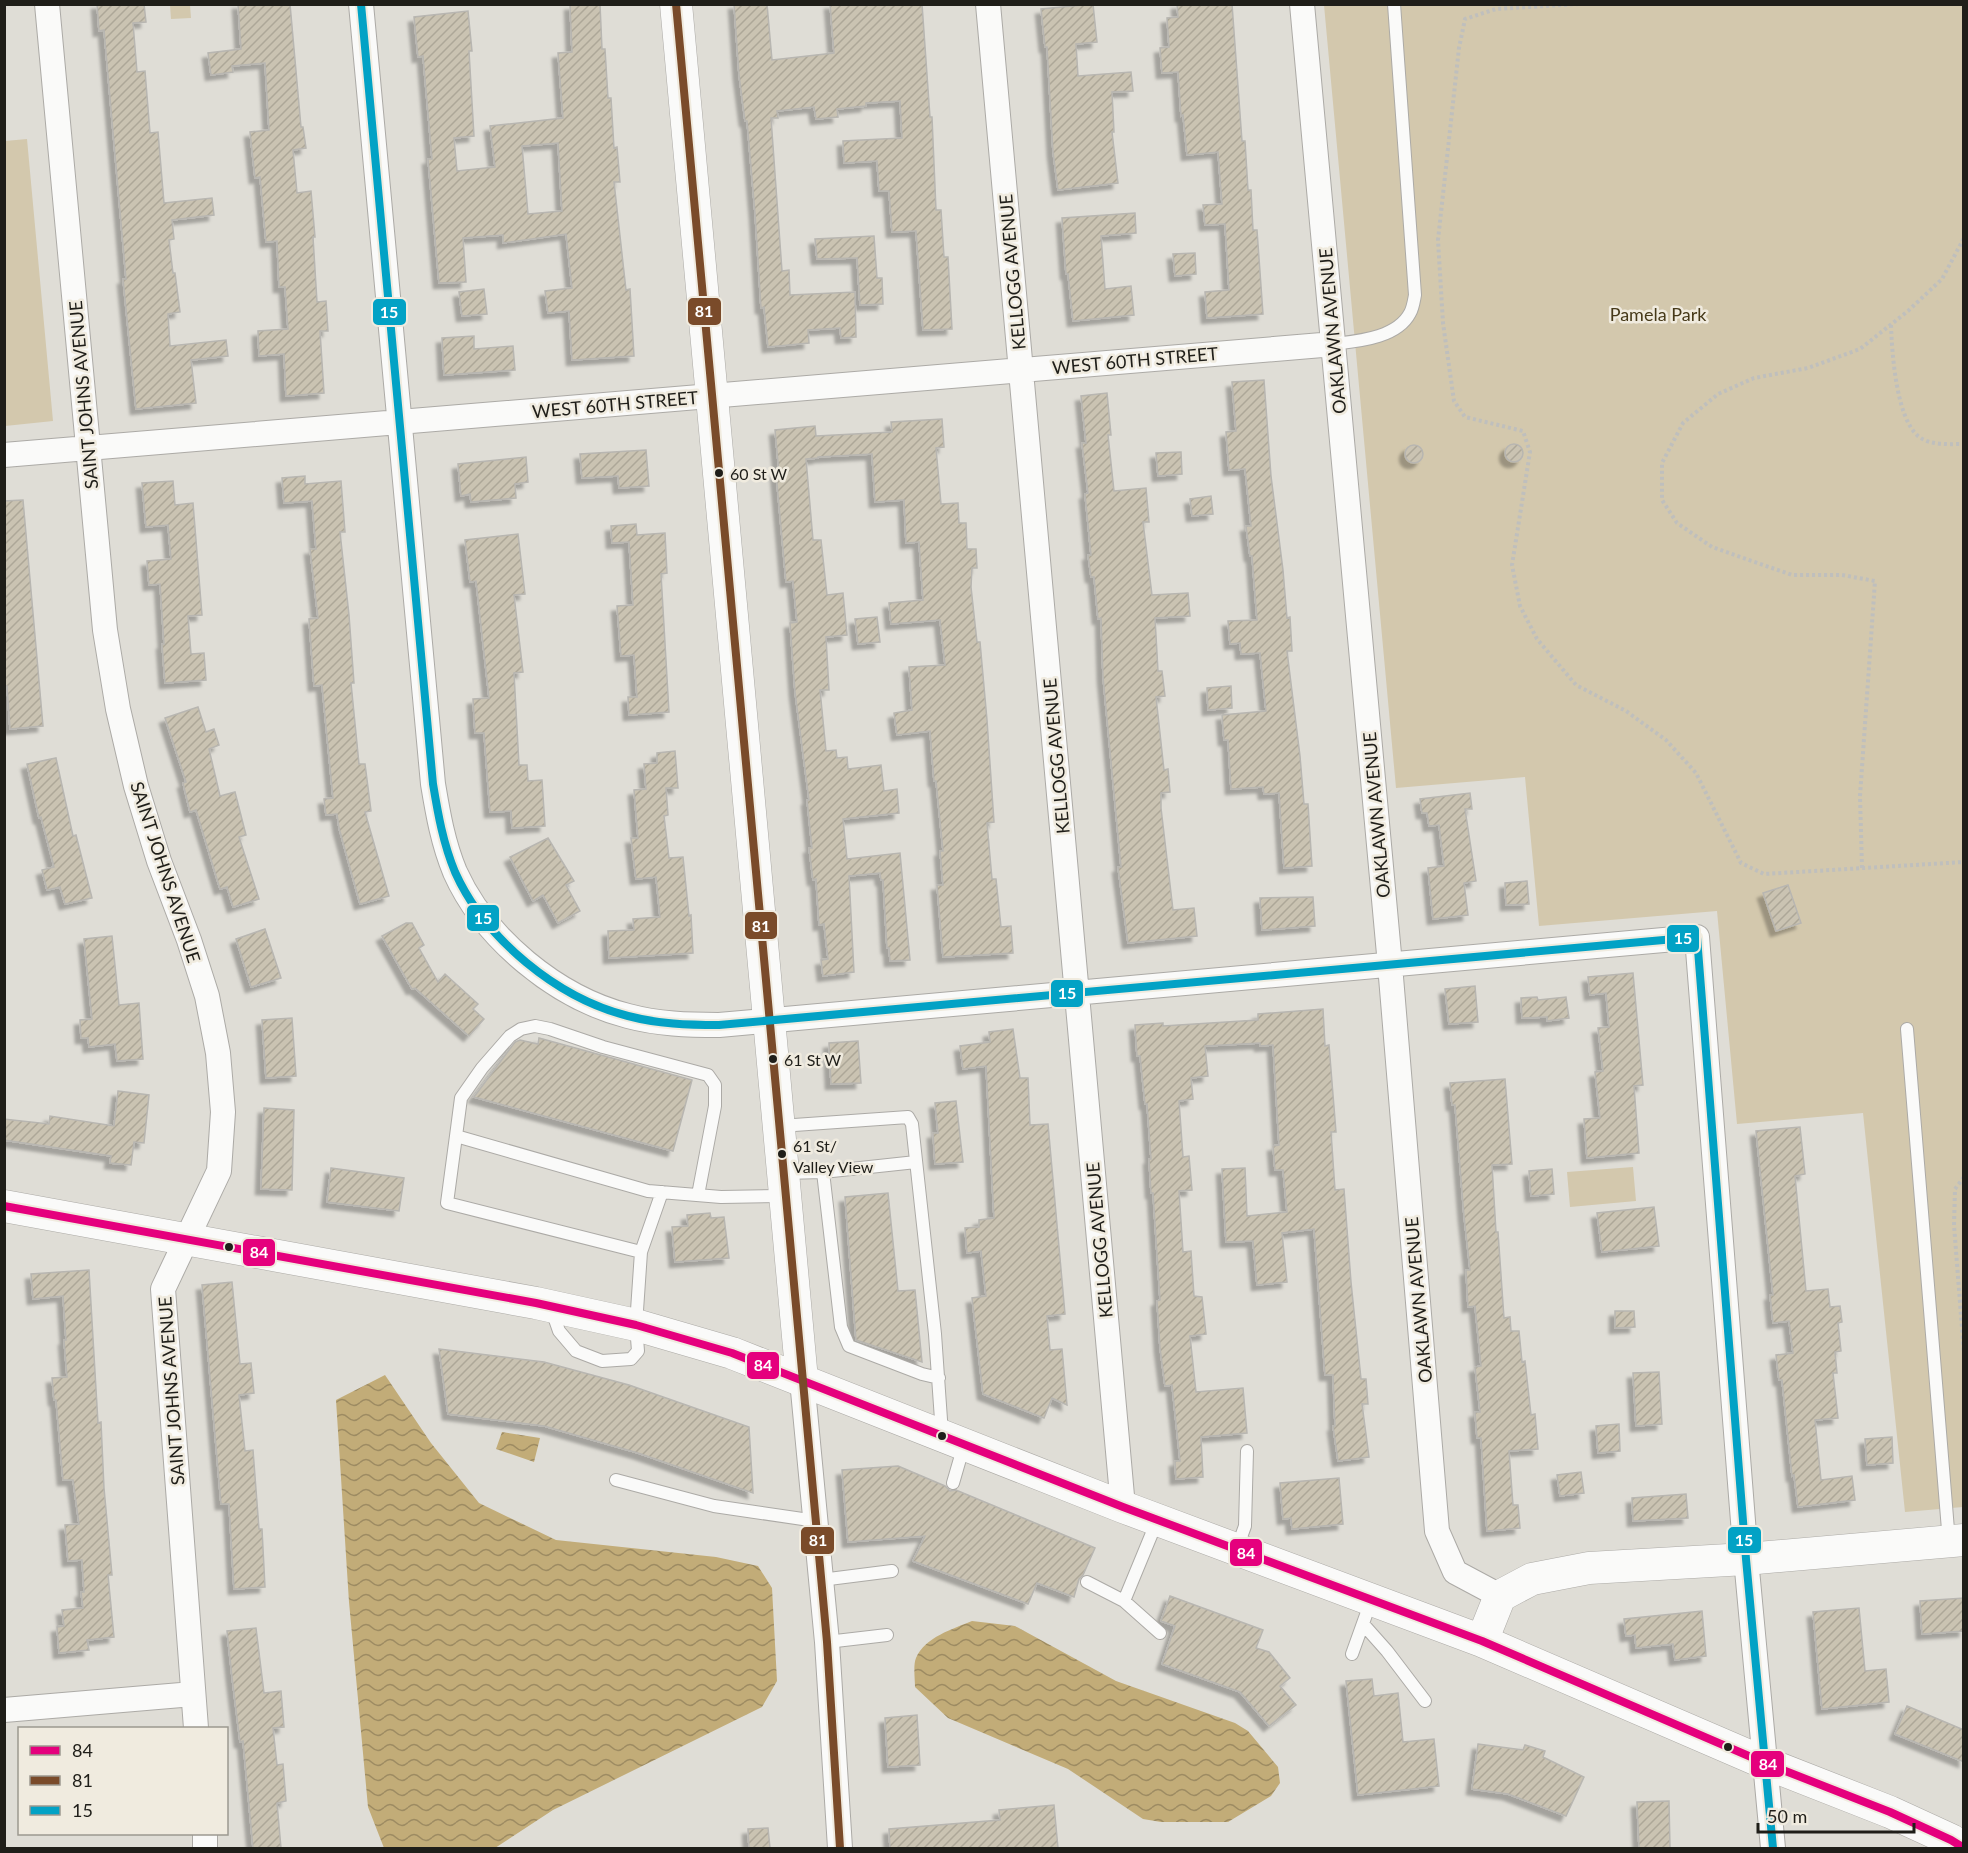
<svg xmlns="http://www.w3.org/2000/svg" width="1968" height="1853" font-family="Lato,sans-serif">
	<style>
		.park { fill: #d3c8ad }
		.water { fill: url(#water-waves) }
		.building { fill: url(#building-hatch); stroke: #b8b6b1; stroke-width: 1.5; fill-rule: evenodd; filter: url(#shadow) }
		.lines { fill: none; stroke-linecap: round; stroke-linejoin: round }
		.service-casing { stroke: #acaaa6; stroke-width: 14 }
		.minor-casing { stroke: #acaaa6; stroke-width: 26 }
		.tertiary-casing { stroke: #acaaa6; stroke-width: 33 }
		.path { stroke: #bfbfbd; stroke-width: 4; stroke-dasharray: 3 3; stroke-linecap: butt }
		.service { stroke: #fafaf9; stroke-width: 12 }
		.minor { stroke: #fafaf9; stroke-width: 24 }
		.tertiary { stroke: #fafaf9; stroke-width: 32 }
		.bus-1-casing { stroke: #f0ebdf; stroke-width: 12 }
		.bus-2-casing { stroke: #f0ebdf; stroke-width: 12 }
		.bus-3-casing { stroke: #f0ebdf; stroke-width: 12 }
		.bus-1 { stroke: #e5007d; stroke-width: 8 }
		.bus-2 { stroke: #7a4b2a; stroke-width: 8 }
		.bus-3 { stroke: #02a2c5; stroke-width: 8 }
		.bus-dot { fill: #1f1e19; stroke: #f0ebdf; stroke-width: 2 }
		.labels { text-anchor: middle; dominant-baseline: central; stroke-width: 5; stroke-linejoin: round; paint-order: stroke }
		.bus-label { font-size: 16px; fill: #1f1e19; stroke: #f0ebdf; text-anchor: start }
		.street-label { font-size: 18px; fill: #1f1e19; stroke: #f0ebdf }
		.park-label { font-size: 18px; fill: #463919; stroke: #f0ebdf }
		.line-badge { stroke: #f0ebdf; stroke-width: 2 }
		.badge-label { font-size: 16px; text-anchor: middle; font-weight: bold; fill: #fff }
	</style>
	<defs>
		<pattern id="water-waves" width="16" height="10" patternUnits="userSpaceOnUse" patternTransform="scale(1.5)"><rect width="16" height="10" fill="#c2ac78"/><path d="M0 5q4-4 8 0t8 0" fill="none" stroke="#9d8b62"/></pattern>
		<pattern id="building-hatch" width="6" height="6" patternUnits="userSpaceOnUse" patternTransform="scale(1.5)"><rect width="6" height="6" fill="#cac3b2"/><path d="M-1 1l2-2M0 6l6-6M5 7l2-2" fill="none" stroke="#ada798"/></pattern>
		<filter id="shadow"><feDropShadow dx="-5.5" dy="5.5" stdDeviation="1.5" flood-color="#0004"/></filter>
	</defs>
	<rect width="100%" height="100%" fill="#dfddd6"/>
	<path class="park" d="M170 5H190L191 18 171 19Z
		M1324 5H1963V1507L1905 1512 1863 1113 1737 1124 1717 911 1539 926 1525 777 1396 788Z
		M27 139 53 421 5 426V141Z
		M1633 1167 1636 1201 1570 1207 1567 1172Z"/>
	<path class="water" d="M385 1375 431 1443 479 1503 556 1540 716 1557 758 1566 772 1588 777 1681 762 1707 553 1810 495 1848H384L368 1807 349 1602 336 1400Z
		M502 1432 540 1438 534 1462 496 1449Z
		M972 1621 1015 1626 1116 1681 1235 1723 1248 1731 1278 1767 1280 1783 1271 1796 1228 1822H1161L1143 1819 1068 1769 948 1718 915 1687C915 1679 913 1665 916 1658 925 1637 953 1629 972 1621Z"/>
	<path class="building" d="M97 4H144L146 22 133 23 137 72 145 71 150 133 158 132 164 203 212 198 214 215 172 220 174 239 169 240 173 273H175L180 312 168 314 170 346 226 340 228 356 191 360 196 403 136 409 123 279H126L104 30 99 31Z
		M238 4H290L301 127H303L306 148 293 150 297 193 311 191 315 237H313L317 302 326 301 328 331H320L324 393 286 396 284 354 259 356 258 331 288 329 285 287H279L277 241 266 242 260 177 255 178 250 132 269 130 265 63 232 66 233 72 211 75 208 53 241 49Z
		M600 4 602 49H605L608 98H611L614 148 617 147 620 182H614L626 290 630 289 634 356 572 360 569 311 548 313 545 291 572 288 566 234 503 243V235L463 238 466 282 439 283 428 159H432L423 56 418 57 414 17 468 11 472 51H469L474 136 454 138 457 171 495 167 490 126 563 118 558 53 572 52 570 5ZM558 143 562 211 528 214 522 146Z
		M734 4H767L772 60 834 53 830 4H922L930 117H932L936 210H941L944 257H948L952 329 923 330 916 231 892 232 889 191H879L877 161 844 163 843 141 902 138 900 101 866 103V106L837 109 838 117 816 119 814 107 777 111 778 118H771L782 271 789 270 790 295 855 292 856 337 841 338 840 328 808 330 809 343 768 347 764 307 761 308 755 213 747 121H745L739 75Z
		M1093 4 1097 42 1076 44 1078 76 1131 72 1133 91 1112 92 1114 132H1112L1118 183 1058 190 1053 152 1047 47H1045L1041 9Z
		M1177 4H1232L1242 141H1245L1248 190H1251L1253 230H1257L1263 314 1207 318 1205 292 1229 290 1225 224 1205 225 1203 205 1222 204 1218 152 1187 155 1183 115 1181 116 1178 72 1162 73 1160 48 1169 47 1167 18 1178 17Z
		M1135 213 1136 233 1101 236 1105 289 1131 286 1134 315 1073 321 1068 274H1066L1062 218Z
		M874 236 877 278H882L883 304 860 305 857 258 817 259 815 239Z
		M1195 253 1196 274 1175 276 1173 254Z
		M484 289 487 314 462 316 459 292Z
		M474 336V349L513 346 515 370 444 375 442 338Z
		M1264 380 1271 476 1283 570 1287 618 1290 617 1292 651H1287L1300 756 1304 804H1308L1312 866 1284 868 1279 793 1264 794 1263 787 1231 789 1228 740H1224L1222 715 1266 711 1260 653 1241 654 1240 643 1230 644 1228 621 1257 620 1252 556H1250L1246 526H1251L1245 469 1229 470 1226 432 1236 431 1232 382Z
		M1107 393 1111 435H1108L1114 491 1146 488 1149 522H1143L1152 595 1188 593 1190 616 1155 618 1158 671H1162L1165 696 1156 697 1164 770 1168 769 1170 792 1161 793V808L1173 910 1194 908 1197 936 1128 943 1118 867H1121L1103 677 1101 618 1098 619 1094 577H1091L1088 555H1091L1085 494 1088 493 1082 443H1086L1081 396Z
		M942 419 944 447 936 448 941 504 958 503 959 523H966L967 549H976L977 568H972L971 587 977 642H980L987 720 994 822 987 823 992 879H996L1001 927 1011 926 1013 953 943 957 937 885H943L940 851H943L936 781H934L930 731 897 735 894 713 912 710 909 667 945 665 940 620 891 624 889 603 923 600 919 542 906 543 904 500 875 502 872 454 818 457V458L806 459 813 540H821L827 595 843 593 847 635 826 637 829 690H820L826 751 836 750 837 758 847 757 848 769 881 765 884 791 897 789 899 813 843 819 847 859 900 853 910 960 890 961 889 948H887L883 880H881L880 873 849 876 854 972 823 976 821 960 828 959 824 924 819 925 816 879 813 880 809 848H812L807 800H809L795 692 790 623 797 622 793 581 786 582 776 473H779L775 430 815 426 816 436 892 432 891 422Z
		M1505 453a9 9 0 1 1 18 0a9 9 0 1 1-18 0Z
		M1405 454a9 9 0 1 1 18 0a9 9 0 1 1-18 0Z
		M646 450 649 486 619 488 618 476 582 478 580 454Z
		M1181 452 1182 474 1158 476 1156 453Z
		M526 457 528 482 515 484 516 498 471 502 470 494 461 496 458 464Z
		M305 476V484L341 481 345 532H340L349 615 354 683H351L359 764H365L371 811 365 812 389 896 360 904 339 828 337 814 326 815 324 799 333 798 322 685 314 686 309 619 318 618 310 549H316L312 501 284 503 282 478Z
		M173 481 175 505 193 503 202 615 188 616 191 654 204 653 206 680 165 683 162 644H164L160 584 149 585 147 561 171 559 168 525 146 527 142 483Z
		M1211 496 1213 514 1192 516 1190 499Z
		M23 500 43 726 10 729 7 686H4V501Z
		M636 524 637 535 665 533 667 573 661 574 669 712 629 715 628 697H637L634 655 621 656 617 606 633 605 629 542 612 543 611 526Z
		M518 534 525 594 514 595 523 672 514 673 519 765H527L528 781 542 780 545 826 512 828 511 811 490 812 484 733H475L473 699 489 698 476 581 470 582 465 540Z
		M877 617 880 642 858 644 855 619Z
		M1231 686 1232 708 1208 710 1207 688Z
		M198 707 206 732 214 729 219 745 209 749 220 796 235 792 246 835 239 837 259 899 233 907 227 887 220 889 196 810 190 812 183 783 186 782 165 718Z
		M675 751 678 788H666L668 815 664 816 669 858 683 857 689 916 691 915 693 953 609 958 608 931 634 930 633 919 660 917 656 877 636 879 631 838H638L634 790 646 789 644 764 657 763V753Z
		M56 758 73 836 76 835 92 898 65 904 60 887 47 890 42 870 54 867 41 817 39 818 27 764Z
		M1470 793 1472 809H1465L1476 881 1464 883 1468 915 1433 919 1428 868 1444 866 1439 825 1429 826 1427 813H1422L1420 799Z
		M548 838 574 881 566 885 580 911 558 923 543 895 533 901 510 857Z
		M1527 881 1529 904 1506 905 1505 883Z
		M1788 885 1801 923 1776 931 1763 893Z
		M1313 897 1315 926 1262 930 1260 898Z
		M406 923H412L424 945 419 948 438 982 445 974 478 1004 473 1009 484 1019 469 1036 415 988 412 989 382 936Z
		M265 929 281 978 251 987 236 939Z
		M112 936 119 1005 139 1003 143 1059 117 1061 115 1044 89 1047 88 1038H81L80 1020 92 1019 84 939Z
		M1633 973 1643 1085 1634 1086 1639 1153 1587 1158 1584 1119 1600 1118 1595 1072 1603 1071 1598 1028 1609 1027 1606 993 1590 995 1588 977Z
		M1475 986 1478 1022 1449 1024 1445 989Z
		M1537 997 1538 1000 1566 997 1569 1018 1547 1021V1017L1522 1018 1521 998Z
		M1323 1009 1325 1046 1329 1045 1336 1132H1331L1335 1190 1344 1189 1351 1282 1361 1379H1366L1368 1404H1362L1369 1457 1338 1461 1333 1426H1335L1333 1375H1325L1314 1229 1282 1233 1287 1282 1257 1285 1253 1241 1226 1242 1222 1169 1245 1168 1247 1216 1287 1212 1283 1170H1275L1273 1146 1279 1145 1273 1045 1260 1046V1043L1205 1046 1208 1076 1191 1078 1193 1099 1179 1101 1183 1157 1189 1156 1192 1190 1179 1191 1183 1252 1191 1251 1194 1296 1202 1297 1206 1334 1190 1336 1196 1392 1243 1388 1247 1433 1201 1437 1203 1477 1176 1479 1175 1461H1180L1172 1385 1165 1386 1160 1348 1157 1301 1160 1300 1153 1193H1151L1149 1159H1151L1147 1104H1145L1140 1056H1137L1135 1025 1163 1023V1026L1258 1020V1014Z
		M292 1018 296 1076 266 1078 262 1020Z
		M1013 1029 1020 1078H1028L1030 1125 1048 1124 1065 1314 1047 1316 1050 1350 1062 1349 1067 1405 1052 1398 1044 1418 983 1394 972 1298 986 1296 981 1251 967 1253 965 1228 979 1227V1220L994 1218 986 1066 963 1069 960 1046 990 1042 989 1032Z
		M539 1038 692 1080 673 1151 474 1097 515 1042 520 1040 538 1044Z
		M858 1041 861 1083 831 1084 829 1043Z
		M1505 1079 1512 1164 1492 1165 1496 1232H1498L1504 1318 1510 1317 1511 1331H1519L1522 1362 1525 1361 1531 1415 1535 1414 1538 1449 1509 1451 1513 1505H1518L1520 1528 1487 1531 1481 1438H1477L1475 1412H1480L1475 1367 1481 1366 1475 1306 1468 1307 1466 1270H1470L1464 1216 1455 1105H1452L1450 1083Z
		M118 1091 149 1095 144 1143 134 1142 131 1165 110 1163 111 1156 4 1140V1119L49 1124 50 1116 114 1126Z
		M956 1101 963 1162 935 1164 933 1133H938L935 1103Z
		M264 1108 294 1110 292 1190 261 1189Z
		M1800 1127 1805 1174 1795 1176 1806 1291 1828 1289 1830 1307 1840 1306 1842 1322 1838 1323 1841 1351 1835 1352 1837 1373H1833L1838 1418 1815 1420 1821 1480 1852 1476 1855 1500 1798 1507 1794 1475 1792 1476 1782 1380H1779L1776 1355 1793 1353 1789 1321 1773 1323 1770 1295H1773L1756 1131Z
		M331 1168 404 1178 399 1211 327 1202Z
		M1552 1169 1554 1194 1531 1196 1529 1171Z
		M888 1193 898 1291 915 1290 922 1362 856 1340 845 1197Z
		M1654 1207 1659 1246 1602 1252 1597 1213Z
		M710 1213 711 1218 724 1217 729 1258 675 1262 672 1227 688 1226 687 1215Z
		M89 1270 98 1423 101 1422 104 1488 112 1575H108L114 1637 87 1640 89 1650 59 1653 57 1627 64 1626 62 1610 83 1608 81 1592H84L82 1560 68 1561 65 1525 79 1524 73 1480H63L56 1400H54L52 1378 67 1377 64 1340H66L63 1296 33 1299 31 1274Z
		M232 1282 240 1364 251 1363 254 1393 239 1395 245 1451 253 1450 259 1529H262L265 1587 234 1589 229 1504H221L202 1285Z
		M1615 1311H1634L1635 1327 1615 1328Z
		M439 1349 544 1362 629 1385 749 1427 753 1493 638 1453 544 1426 448 1414Z
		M1659 1372 1662 1424 1636 1426 1633 1373Z
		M1619 1424 1620 1451 1598 1453 1596 1426Z
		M1892 1437 1893 1463 1867 1465 1865 1439Z
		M898 1466 945 1486 950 1491 956 1490 1095 1548 1083 1575 1079 1579 1074 1597 1037 1583 1028 1604 913 1561 925 1536 848 1542 842 1470Z
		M1581 1472 1584 1493 1560 1496 1557 1475Z
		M1339 1478 1343 1524 1292 1529 1291 1518 1283 1519 1280 1483Z
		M1686 1494 1688 1518 1633 1521 1632 1498Z
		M1170 1596 1263 1630 1256 1648 1269 1652 1290 1678 1280 1686 1296 1705 1269 1726 1240 1692 1162 1664 1175 1626 1161 1621Z
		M1964 1598V1631L1922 1634 1920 1601Z
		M1859 1608 1865 1671 1886 1669 1889 1702 1822 1709 1813 1612Z
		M1702 1611 1706 1656 1675 1660 1673 1644 1636 1648 1635 1635 1626 1636 1624 1619Z
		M256 1628 264 1693 281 1691 284 1727 273 1728 277 1765 283 1764 286 1801 277 1803 281 1848H253L243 1741 240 1742 232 1677 227 1631Z
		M1372 1679 1374 1696 1398 1693 1403 1742 1434 1739 1439 1786 1358 1795 1346 1681Z
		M1907 1706 1964 1730V1762L1895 1734Z
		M917 1715 920 1765 888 1767 885 1718Z
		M1478 1744 1523 1750 1525 1745 1545 1751 1543 1757 1584 1777 1566 1816 1508 1794 1472 1789Z
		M1669 1801 1670 1848H1639L1637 1802Z
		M1054 1805 1058 1848H890L889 1829 1000 1820 999 1810Z
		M768 1828 770 1848H749L748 1829Z"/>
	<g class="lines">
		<defs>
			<path id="service" d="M1334 344C1358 341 1397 338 1410 313 1413 308 1414 300 1415 295L1394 4
				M1907 1029 1949 1542
				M780 1126 908 1117 912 1124 935 1334 942 1434
				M456 1136 461 1098 482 1068 510 1036 521 1029 535 1026 550 1029 603 1047 708 1075 715 1085V1106L698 1195
				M823 1172 841 1327 849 1346 922 1374 939 1378
				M784 1173 823 1172 916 1162
				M641 1252 662 1192
				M551 1308 559 1331 576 1351 602 1361 631 1359 638 1351 636 1325 641 1252 447 1203 456 1136 648 1191 721 1197 784 1196
				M616 1480 714 1506 816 1521
				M953 1483 964 1445
				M1237 1548 1245 1526 1247 1451
				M821 1580 892 1571
				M1087 1582 1124 1601 1160 1633
				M1124 1601 1157 1521
				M1363 1624 1387 1651 1425 1701
				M827 1642 887 1635
				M1352 1654 1371 1601"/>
			<path id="minor" d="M47 4 105 630 118 709 136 786 159 861 189 940 207 996 218 1053 223 1112 219 1171 163 1289 196 1728
				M361 4 433 784C438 814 443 843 455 872 485 939 557 998 628 1016 658 1024 688 1025 719 1025L1697 937 1746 1559 1773 1848
				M988 4 1123 1507
				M1302 4 1390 965 1437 1531 1455 1572 1500 1596
				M4 455 1334 344
				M802 1380 827 1642 840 1848
				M4 1710 193 1694
				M205 1834V1848"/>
			<path id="tertiary" d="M676 4 802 1380
				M4 1206 536 1303 636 1325 732 1353 1123 1507 1482 1641 1765 1763 1890 1812 1951 1840 1964 1848
				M1482 1641 1500 1596 1532 1579 1589 1568 1746 1559 1964 1540"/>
		</defs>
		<use href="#service" class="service-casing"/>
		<use href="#minor" class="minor-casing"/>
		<use href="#tertiary" class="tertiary-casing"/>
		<path class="path" d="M1579 4 1496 9 1465 19 1459 48 1438 240 1443 323 1454 401 1465 417 1523 431 1530 452 1512 565 1520 606 1537 639 1576 685 1626 711 1666 740 1696 773 1741 863 1764 874 1964 862
			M1891 325C1892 353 1896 417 1918 436 1930 446 1950 444 1964 444
			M1862 868 1860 796 1875 581 1842 575H1792L1712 547 1677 523 1662 500V463L1683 423 1718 394 1754 378 1808 368 1860 349 1908 311 1942 279 1964 238
			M1964 1177 1955 1189 1954 1225 1964 1354"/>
		<use href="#service" class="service"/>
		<use href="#minor" class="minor"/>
		<use href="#tertiary" class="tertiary"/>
		<defs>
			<path id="bus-1" d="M4 1206 536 1303 636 1325 732 1353 1123 1507 1482 1641 1765 1763 1890 1812 1951 1840 1964 1848"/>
			<path id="bus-2" d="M676 4 827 1642 840 1848"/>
			<path id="bus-3" d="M361 4 433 784C438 814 443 843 455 872 485 939 557 998 628 1016 658 1024 688 1025 719 1025L1697 937 1746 1559 1773 1848"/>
		</defs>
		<use href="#bus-1" class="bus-1-casing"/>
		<use href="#bus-2" class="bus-2-casing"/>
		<use href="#bus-3" class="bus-3-casing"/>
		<use href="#bus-1" class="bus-1"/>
		<use href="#bus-2" class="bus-2"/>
		<use href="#bus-3" class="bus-3"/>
	</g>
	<g class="bus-dot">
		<circle cx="719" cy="473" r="5"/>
		<circle cx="773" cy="1059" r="5"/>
		<circle cx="782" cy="1154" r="5"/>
		<circle cx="229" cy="1247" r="5"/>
		<circle cx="942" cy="1436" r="5"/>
		<circle cx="1728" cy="1747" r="5"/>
	</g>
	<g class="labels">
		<g class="bus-label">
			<text x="730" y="473">60 St W</text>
			<text x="784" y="1059">61 St W</text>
			<text x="793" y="1145">61 St/<tspan x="793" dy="21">Valley View</tspan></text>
		</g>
		<g class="street-label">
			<text transform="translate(1012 272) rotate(-95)">KELLOGG AVENUE</text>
			<text transform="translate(1332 331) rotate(-95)">OAKLAWN AVENUE</text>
			<text transform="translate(1135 360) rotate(-5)">WEST 60TH STREET</text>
			<text transform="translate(83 395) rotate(-95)">SAINT JOHNS AVENUE</text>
			<text transform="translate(615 404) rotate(-5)">WEST 60TH STREET</text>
			<text transform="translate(1056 756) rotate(-95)">KELLOGG AVENUE</text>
			<text transform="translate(1376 815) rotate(-95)">OAKLAWN AVENUE</text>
			<text transform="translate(166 872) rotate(72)">SAINT JOHNS AVENUE</text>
			<text transform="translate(1099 1240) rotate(-95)">KELLOGG AVENUE</text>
			<text transform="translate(1418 1300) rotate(-95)">OAKLAWN AVENUE</text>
			<text transform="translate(171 1391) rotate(-94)">SAINT JOHNS AVENUE</text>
		</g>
		<g class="park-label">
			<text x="1658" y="314">Pamela Park</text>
		</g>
	</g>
	<g class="line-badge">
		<rect x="687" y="297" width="35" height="29" rx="6" fill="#7a4b2a"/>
		<rect x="372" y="298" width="35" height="28" rx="6" fill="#02a2c5"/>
		<rect x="466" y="904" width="34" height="28" rx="6" fill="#02a2c5"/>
		<rect x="744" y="911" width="34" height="29" rx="6" fill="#7a4b2a"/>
		<rect x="1666" y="924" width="34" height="29" rx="6" fill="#02a2c5"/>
		<rect x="1050" y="979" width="34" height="29" rx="6" fill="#02a2c5"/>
		<rect x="242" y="1238" width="34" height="29" rx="6" fill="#e5007d"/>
		<rect x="746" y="1351" width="34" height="29" rx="6" fill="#e5007d"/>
		<rect x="1727" y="1526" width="35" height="28" rx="6" fill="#02a2c5"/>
		<rect x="800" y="1526" width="35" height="29" rx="6" fill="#7a4b2a"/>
		<rect x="1229" y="1538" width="34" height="29" rx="6" fill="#e5007d"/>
		<rect x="1750" y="1750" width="35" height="28" rx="6" fill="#e5007d"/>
	</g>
	<g class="badge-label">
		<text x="704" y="317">81</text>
		<text x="389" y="318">15</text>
		<text x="483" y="924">15</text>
		<text x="761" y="932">81</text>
		<text x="1683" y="944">15</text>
		<text x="1067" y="999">15</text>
		<text x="259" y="1258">84</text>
		<text x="763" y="1371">84</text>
		<text x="1744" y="1546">15</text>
		<text x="818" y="1546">81</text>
		<text x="1246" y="1559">84</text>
		<text x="1768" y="1770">84</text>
	</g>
	<rect width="1968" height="1853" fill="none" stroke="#1f1e19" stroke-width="12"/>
	<rect x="18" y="1727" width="210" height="108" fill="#f0ebdf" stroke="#9c9990" stroke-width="1.5"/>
	<rect x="30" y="1746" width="30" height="9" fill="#e5007d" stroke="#9c9990" stroke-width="1.5"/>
	<text x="72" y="1757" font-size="18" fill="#1f1e19">84</text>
	<rect x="30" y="1776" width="30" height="9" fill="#7a4b2a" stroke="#9c9990" stroke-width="1.5"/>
	<text x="72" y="1787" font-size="18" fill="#1f1e19">81</text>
	<rect x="30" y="1806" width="30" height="9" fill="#02a2c5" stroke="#9c9990" stroke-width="1.5"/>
	<text x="72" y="1817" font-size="18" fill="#1f1e19">15</text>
	<path d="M1758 1823v9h156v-9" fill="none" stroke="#1f1e19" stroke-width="3"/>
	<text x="1767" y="1823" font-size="18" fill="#1f1e19" stroke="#f0ebdf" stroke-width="4.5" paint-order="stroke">50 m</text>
</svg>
